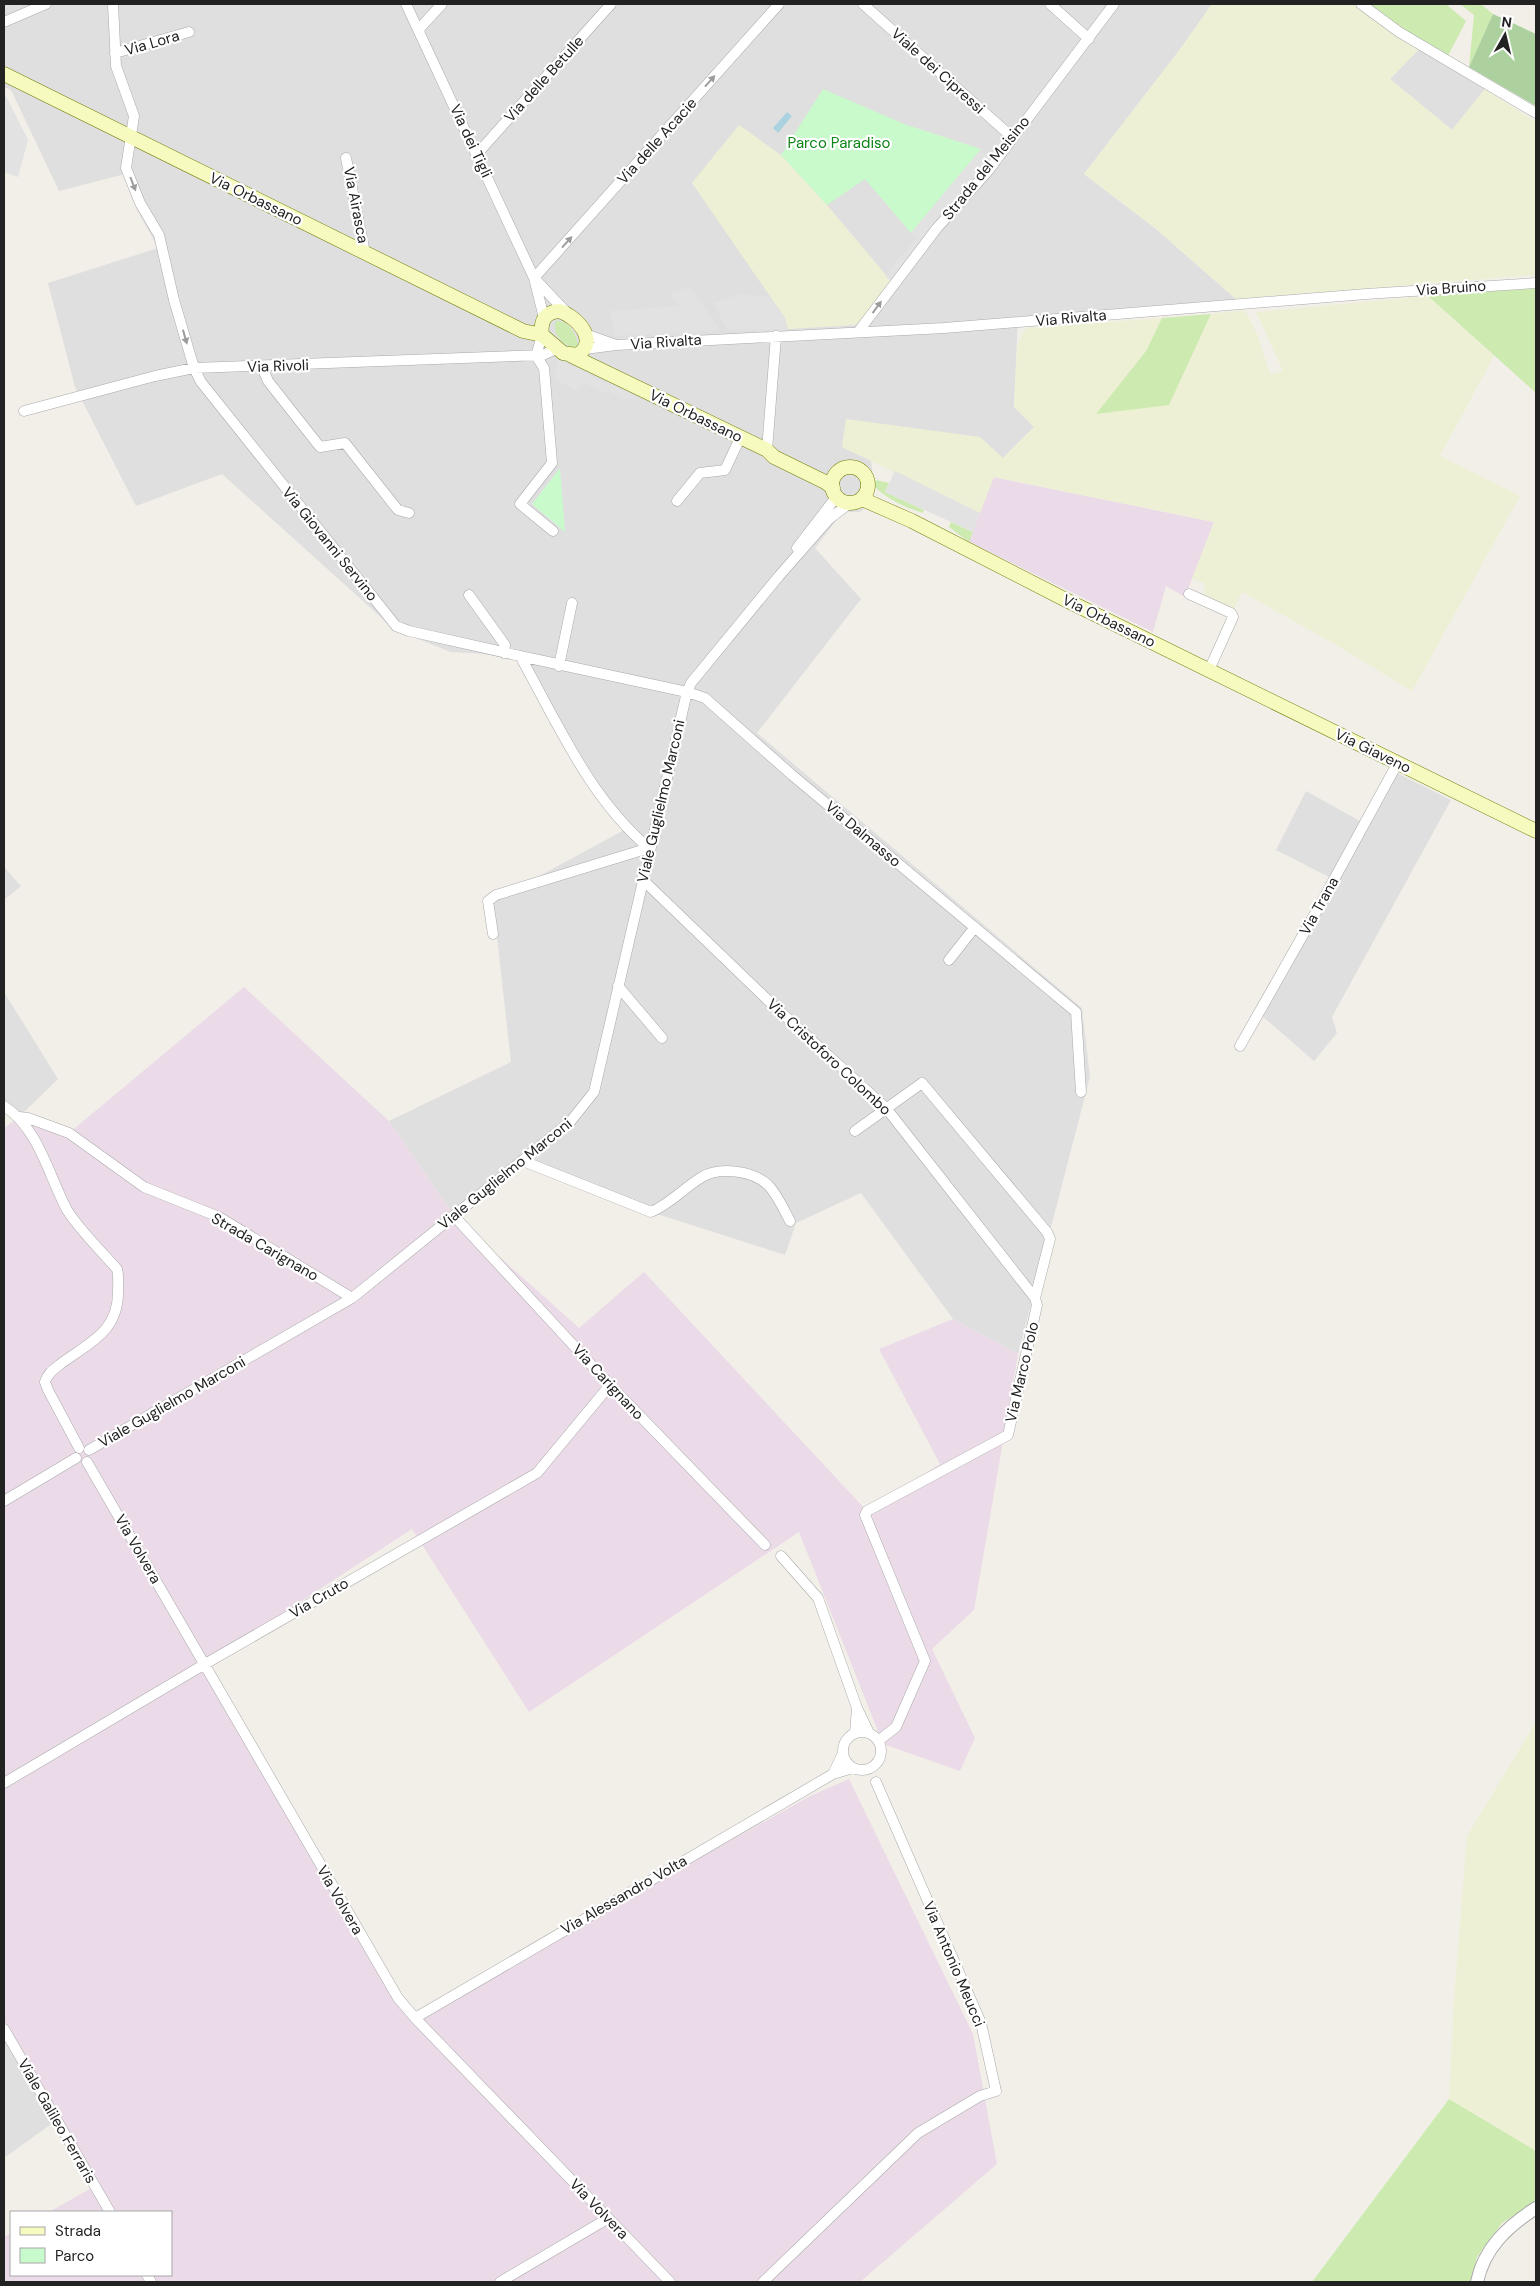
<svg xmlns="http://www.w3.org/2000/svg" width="1540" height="2286" font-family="'DM Sans',sans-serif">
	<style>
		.residential { fill: #e0dfdf }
		.industrial { fill: #ebdbe8 }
		.farmland { fill: #eef0d5 }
		.grass { fill: #cdebb0 }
		.forest { fill: #add19e }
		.park { fill: #c8facc }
		.parking { fill: #e2e2e2 }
		.water { fill: #aad3df }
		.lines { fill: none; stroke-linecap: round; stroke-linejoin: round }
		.minor-casing { stroke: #a9a9a9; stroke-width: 11 }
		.tertiary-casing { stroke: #a9a9a9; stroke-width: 14 }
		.secondary-casing { stroke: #707d05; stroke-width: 15 }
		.minor { stroke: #fff; stroke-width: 10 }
		.tertiary { stroke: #fff; stroke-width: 12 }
		.secondary { stroke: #f7fabf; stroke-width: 14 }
		.oneway { fill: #9c9c9c }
		.labels { text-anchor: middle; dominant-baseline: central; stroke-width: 4.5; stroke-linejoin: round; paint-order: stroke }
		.street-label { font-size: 15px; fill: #222; stroke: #fff }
		.park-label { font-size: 15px; fill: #0c8416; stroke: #fff }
	</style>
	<rect width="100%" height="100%" fill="#f2efe9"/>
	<path class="residential" d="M4 4H1212L1181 48 1084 174 1155 228 1236 299 1018 317 1014 407 1034 427 1003 458 842 447 871 460 874 486 865 508 860 512H847L840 516 815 548 861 599 757 733 1082 1008 1090 1077 1018 1354 953 1319 861 1193 796 1223 785 1255 651 1212 523 1161 454 1216 389 1121 511 1062 493 901 626 829 520 656 451 652 395 630 222 474 136 506 75 387 48 283 158 248 137 210 125 174 59 191 11 90 4 87Z
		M1419 49 1485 89 1452 130 1390 79Z
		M1397 773 1451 800 1332 1017 1337 1033 1314 1061 1261 1015 1329 877 1276 850 1306 791 1360 821Z
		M4 867 21 886 4 900Z
		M4 992 58 1079 19 1117 4 1106Z
		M4 2031 57 2120 4 2158Z"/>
	<path class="industrial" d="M993 477 1214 522 1185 597 1166 586 1153 632 969 542Z
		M244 987 389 1121 454 1216 579 1328 644 1272 867 1511 940 1464 879 1349 953 1319 1018 1354 974 1610 932 1649 975 1738 960 1771 883 1744 799 1532 529 1712 412 1529 205 1664 415 2018 810 1796 849 1779 973 2034 997 2164 860 2282H4V2237L11 2233V2275H171V2212H49L95 2186 4 2032V1128L19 1117 69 1133Z"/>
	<path class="farmland" d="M1212 4H1354L1419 49 1390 79 1452 130 1485 89 1536 122V275L1236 299 1155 228 1084 174 1181 48Z
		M739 125 781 155 827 205 891 281 865 318 855 325 788 329 785 318 692 183Z
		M1428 296 1494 356 1440 456 1520 496 1412 691 1333 643 1242 592 1234 609 1205 597 1204 583 1192 579 1214 522 994 477 980 513 842 447 846 419 980 437 1003 458 1034 427 1014 407 1017 345 1026 328 1162 318 1146 351 1097 413 1169 404 1211 314 1245 310 1258 336 1270 374 1283 371 1256 312Z
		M1536 1722V2151L1449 2099 1454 1998 1467 1836Z"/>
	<path class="grass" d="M1370 4H1446L1466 21 1448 56 1394 23Z
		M1460 4H1481L1493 14 1469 67 1474 15Z
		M1536 288V393L1428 296Z
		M1211 314 1169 405 1096 414 1146 351 1162 318Z
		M556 321C569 320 575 333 578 344L576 347C564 348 551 333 556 321Z
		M876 480 889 483 885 492 924 510 923 513C904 507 888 500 874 486Z
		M951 522 973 532 969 542 949 527Z
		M1449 2099 1536 2151V2201L1502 2223 1477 2257 1472 2282H1312Z"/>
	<path class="forest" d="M1493 14 1536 34V106L1469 67Z"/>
	<path class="park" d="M823 89 904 124 981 149 911 233 865 179 827 205 781 155Z
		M560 468 565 532 532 504Z"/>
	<path class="parking" d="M4 92 28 140 18 177 4 172Z
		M981 149 991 157 891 281 885 276 916 238 911 233Z
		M690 287 720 330 615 336 610 311 679 306 670 294Z
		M741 294 769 297 785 319 788 329 727 330 714 303Z
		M558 359 605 383 607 382 636 397 633 401 627 398 625 400 609 391 606 394 583 382 578 391 554 379Z
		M895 471 980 513 973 532 885 492Z"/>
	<path class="water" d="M787 112 792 116 778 133 773 128Z"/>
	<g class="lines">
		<defs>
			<path id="minor" d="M113 4 116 66 134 116 126 168 140 203 159 235 174 300 194 368 201 382 396 626 409 631 520 656C557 722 590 799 649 848
				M406 4 534 278 544 318
				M863 4 1013 138
				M1050 4 1089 39
				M1361 4 1399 32 1536 113
				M4 22 46 4
				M419 29 442 4
				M115 53 189 32
				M477 154 611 4
				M346 158 365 253
				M534 278 779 4
				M535 279 567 313
				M858 332 937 228 988 171 1114 4
				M616 345 944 328 1366 294 1536 283
				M585 349 616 345 585 334
				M536 356 544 368 552 463 520 504 553 531
				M536 356 542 335
				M262 367 268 381 320 447 345 443 398 510 409 513
				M24 411 155 376 194 368 543 355 556 349
				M767 450 776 336
				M677 501 700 473 725 470 740 438
				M797 548 837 496
				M1189 594 1231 613 1233 617 1209 670
				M469 595 505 645 504 653
				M520 656 687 692 705 698 792 775 1076 1012 1081 1092
				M559 666 572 603
				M642 879 774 1006 886 1108 1035 1298
				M493 934 488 901 496 895 649 848
				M949 960 975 927
				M618 986 662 1038
				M1240 1046 1325 896 1397 764
				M4 1106C39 1129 48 1174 67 1210 78 1228 102 1252 117 1269 119 1276 118 1284 118 1292 118 1331 91 1342 63 1362 56 1368 48 1372 45 1382L48 1390 79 1448
				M19 1117 28 1118 69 1133 144 1187 219 1217 352 1298
				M855 1131 922 1083 1047 1232 1050 1239 1035 1298 1037 1305 1008 1435 867 1511 865 1515 925 1661 896 1727 878 1741
				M523 1161 651 1212C670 1204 685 1187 702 1177 720 1166 753 1171 768 1185 777 1194 784 1210 790 1221
				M454 1216 610 1385 765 1545
				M89 1450 352 1298 570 1122 594 1092 687 692 691 683 779 576 829 519 850 503
				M87 1462 398 1998 415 2018 670 2282
				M4 1501 76 1458
				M781 1556 818 1598 857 1708
				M843 1751a19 19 0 1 1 38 0a19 19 0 1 1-38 0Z
				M855 1733 857 1708 869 1733
				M843 1753 833 1774 853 1768
				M4 1783 205 1664 537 1473 610 1385
				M415 2018 833 1774
				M4 2029 110 2212
				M147 2275 151 2282
				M500 2282 607 2219
				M763 2282 918 2133 980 2096 996 2091 981 2023 876 1782"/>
			<path id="tertiary" d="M1477 2282C1484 2248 1508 2226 1536 2208"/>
			<path id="secondary" d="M4 74 523 331 542 335
				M559 311C577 316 600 342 577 355L563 353 542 335C540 321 545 312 559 311Z
				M570 355 767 450 774 457 825 482 833 488
				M832 485a18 18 0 1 1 36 0a18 18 0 1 1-36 0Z
				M862 499 912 521 1068 601 1536 831"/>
		</defs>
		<use href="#minor" class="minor-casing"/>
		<use href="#tertiary" class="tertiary-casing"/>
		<use href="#secondary" class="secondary-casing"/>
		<use href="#minor" class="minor"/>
		<use href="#tertiary" class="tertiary"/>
		<use href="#secondary" class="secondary"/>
	</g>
	<defs><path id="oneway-solid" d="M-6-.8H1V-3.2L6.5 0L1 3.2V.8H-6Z" transform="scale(1.25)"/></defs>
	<g class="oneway">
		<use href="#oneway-solid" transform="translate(710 81) rotate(-48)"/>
		<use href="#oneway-solid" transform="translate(133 184) rotate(69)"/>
		<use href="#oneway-solid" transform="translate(567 242) rotate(-48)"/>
		<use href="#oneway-solid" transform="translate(877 307) rotate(-54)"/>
		<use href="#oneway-solid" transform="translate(185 337) rotate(74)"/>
	</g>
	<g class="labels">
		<g class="street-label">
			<text transform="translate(152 43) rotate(-16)">Via Lora</text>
			<text transform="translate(938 71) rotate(42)">Viale dei Cipressi</text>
			<text transform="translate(544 79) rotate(-48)">Via delle Betulle</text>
			<text transform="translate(471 141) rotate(65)">Via dei Tigli</text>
			<text transform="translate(657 141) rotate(-48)">Via delle Acacie</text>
			<text transform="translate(986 168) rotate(-51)">Strada del Meisino</text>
			<text transform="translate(256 199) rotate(26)">Via Orbassano</text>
			<text transform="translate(356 205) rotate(79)">Via Airasca</text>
			<text transform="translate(1451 288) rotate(-4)">Via Bruino</text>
			<text transform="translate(1071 318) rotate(-5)">Via Rivalta</text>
			<text transform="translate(666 342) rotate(-4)">Via Rivalta</text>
			<text transform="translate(278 366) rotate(-2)">Via Rivoli</text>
			<text transform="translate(696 416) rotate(26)">Via Orbassano</text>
			<text transform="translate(330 544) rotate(51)">Via Giovanni Servino</text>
			<text transform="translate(1109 621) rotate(26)">Via Orbassano</text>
			<text transform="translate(1373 751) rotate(26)">Via Giaveno</text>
			<text transform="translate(661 801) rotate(-77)">Viale Guglielmo Marconi</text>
			<text transform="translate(863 834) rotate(40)">Via Dalmasso</text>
			<text transform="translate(1319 906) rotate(-61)">Via Trana</text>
			<text transform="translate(829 1057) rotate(43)">Via Cristoforo Colombo</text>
			<text transform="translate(505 1174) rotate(-39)">Viale Guglielmo Marconi</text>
			<text transform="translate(265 1247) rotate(30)">Strada Carignano</text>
			<text transform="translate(1022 1372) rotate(-77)">Via Marco Polo</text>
			<text transform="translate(608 1382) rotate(47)">Via Carignano</text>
			<text transform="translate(172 1402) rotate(-30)">Viale Guglielmo Marconi</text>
			<text transform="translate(138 1549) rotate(60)">Via Volvera</text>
			<text transform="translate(319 1598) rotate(-30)">Via Cruto</text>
			<text transform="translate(624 1895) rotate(-30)">Via Alessandro Volta</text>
			<text transform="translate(340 1900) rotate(60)">Via Volvera</text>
			<text transform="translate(954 1964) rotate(67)">Via Antonio Meucci</text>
			<text transform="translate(57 2121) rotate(60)">Viale Galileo Ferraris</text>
			<text transform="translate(599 2209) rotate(46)">Via Volvera</text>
		</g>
		<g class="park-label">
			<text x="839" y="143">Parco Paradiso</text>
		</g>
	</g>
	<rect width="1540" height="2286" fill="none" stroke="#222222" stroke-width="10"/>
	<rect x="10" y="2211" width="162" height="65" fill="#ffffff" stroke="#a7a7a7"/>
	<rect x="20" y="2227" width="25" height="8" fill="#f7fabf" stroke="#a7a7a7"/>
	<text x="55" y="2236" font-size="15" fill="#222222">Strada</text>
	<rect x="20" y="2248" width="25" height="15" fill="#c8facc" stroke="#a7a7a7"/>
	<text x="55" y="2261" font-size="15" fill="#222222">Parco</text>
	<g transform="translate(1505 35) rotate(8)" stroke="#ffffff" stroke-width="4" paint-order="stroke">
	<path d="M0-4L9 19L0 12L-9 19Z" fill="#222222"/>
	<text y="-8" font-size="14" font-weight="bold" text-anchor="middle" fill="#222222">N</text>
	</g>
</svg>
